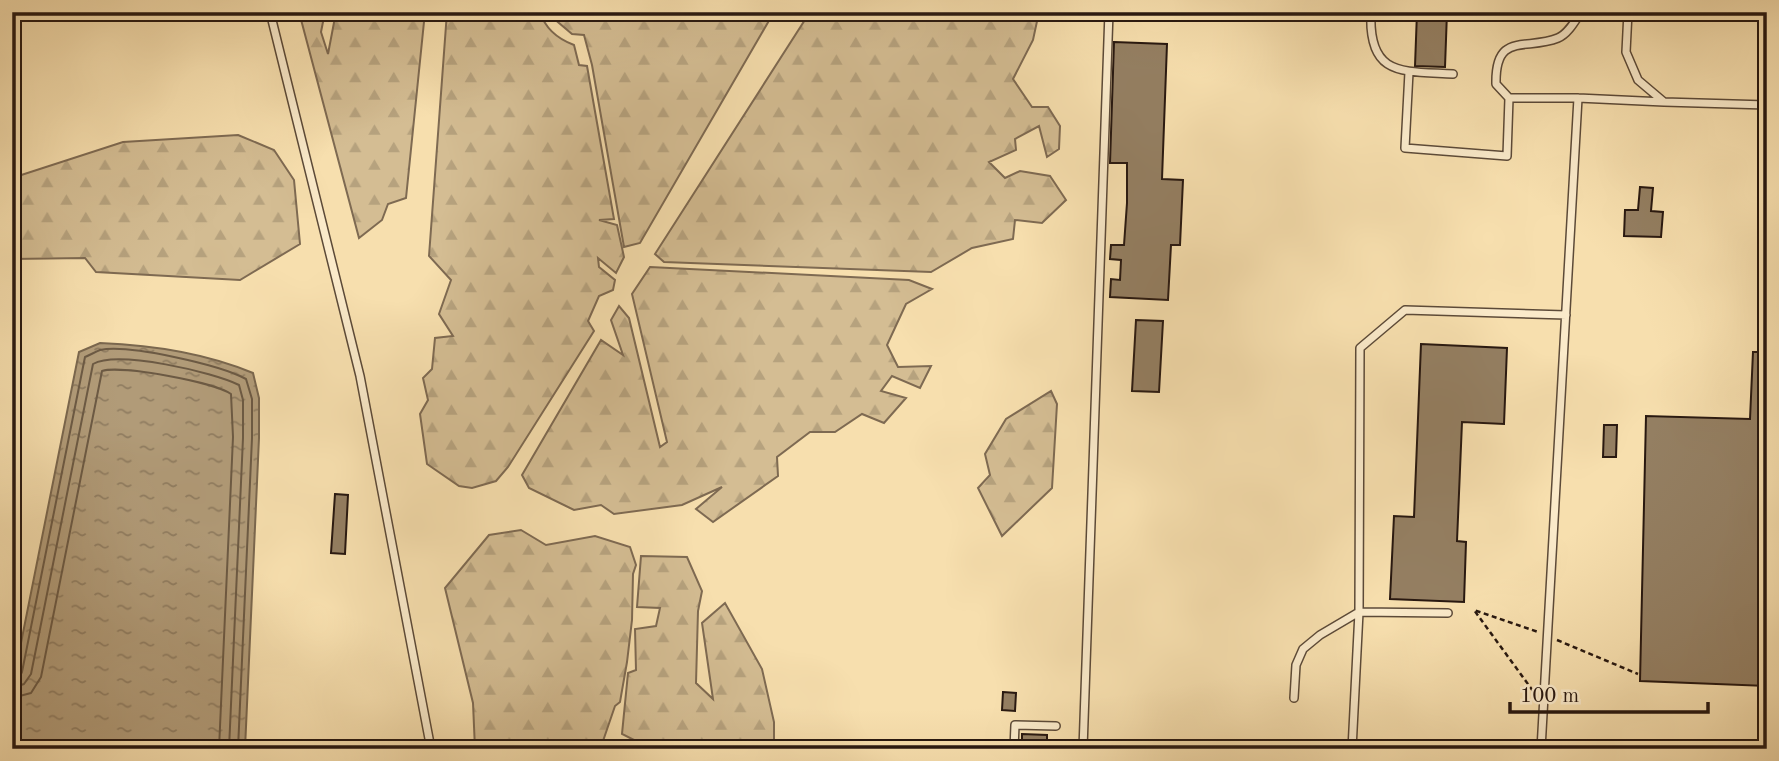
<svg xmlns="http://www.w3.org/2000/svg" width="1779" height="761" font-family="'Old Standard TT',serif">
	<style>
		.forest { fill: url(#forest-firs); stroke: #7e6a52; stroke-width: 2 }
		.water { fill: url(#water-ripples); stroke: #7a674e; stroke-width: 2 }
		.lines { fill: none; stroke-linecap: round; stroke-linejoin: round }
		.shore { stroke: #6c5a44; stroke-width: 2 }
		.building { fill: #947f62; stroke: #281810; stroke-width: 2 }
		.service-casing { stroke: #5c4a38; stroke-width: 10 }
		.path { stroke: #281810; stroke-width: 2.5; stroke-dasharray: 5 3.5; stroke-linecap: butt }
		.service { stroke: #faeaca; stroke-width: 7 }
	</style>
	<defs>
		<pattern id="forest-firs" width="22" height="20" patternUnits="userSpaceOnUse" patternTransform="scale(1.75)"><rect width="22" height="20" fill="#d4bd93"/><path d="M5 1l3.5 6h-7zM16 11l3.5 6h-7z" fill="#b6a27e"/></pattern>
		<pattern id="water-ripples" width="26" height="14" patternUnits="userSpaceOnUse" patternTransform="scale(1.75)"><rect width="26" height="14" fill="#b19b78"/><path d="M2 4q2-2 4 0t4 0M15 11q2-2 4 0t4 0" fill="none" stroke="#907d61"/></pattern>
	</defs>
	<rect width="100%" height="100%" fill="#f7dfae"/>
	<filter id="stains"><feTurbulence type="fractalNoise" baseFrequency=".00286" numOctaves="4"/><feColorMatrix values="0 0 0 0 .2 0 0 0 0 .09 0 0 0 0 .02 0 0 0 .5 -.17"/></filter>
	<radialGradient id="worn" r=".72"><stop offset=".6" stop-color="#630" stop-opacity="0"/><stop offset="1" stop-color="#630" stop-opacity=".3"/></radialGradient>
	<path class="forest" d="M299 12H325L321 32 328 54 336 12H425L406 198 388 204 382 220 359 238Z
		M447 12H540C545 28 558 39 574 45L579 65 587 66 614 219 599 220 617 225 624 257 616 273 598 258 599 267 615 280 613 290 599 296 588 321 594 331 508 467 496 481 472 488 459 486 427 464 420 414 428 400 423 378 432 369 435 338 453 336 439 314 451 280 429 256Z
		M546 12H774L640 243 624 247 592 65 584 35 572 34Z
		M810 12H1039L1033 40 1013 79 1032 107H1048L1060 126 1059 149 1047 157 1039 126 1015 139 1016 150 989 162 1005 178 1020 171 1050 176 1066 200 1042 223 1015 220 1013 239 972 248 931 272 664 262 655 254Z
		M238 135 274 150 294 180 300 244 240 280 96 272 85 258 12 259V178L123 142Z
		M650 267 909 280 932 289 906 304 887 345 898 367 931 366 920 388 892 376 881 391 906 398 884 423 862 414 835 432H810L777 457 778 476 713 522 696 509 722 487 682 505 614 514 601 505 574 510 529 488 522 475 601 340 623 355 611 320 619 306 629 318 660 447 667 442 632 294Z
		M1051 391 1057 404 1052 488 1002 536 978 488 990 475 985 454 1006 419Z
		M521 530 546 545 595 536 630 547 636 565 633 574 632 620 627 662 620 702 615 706 603 741 631 749H475L473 703 445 588 489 535Z
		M641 556 687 557 702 591 698 611 696 683 713 699 702 623 725 603 762 669 774 722V745L639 749 638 742 622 734 628 673 636 670 635 629 656 626 660 608 637 607Z"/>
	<path class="water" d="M100 343C152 345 205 353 253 373L259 398V438L245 749H12V688L79 352Z"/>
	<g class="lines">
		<path class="shore" d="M12 679 19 678 22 672 85 357C90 355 95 352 100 350 129 344 220 365 246 379L252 399V438L238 749
			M12 688 24 684 31 674 93 364C118 350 213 372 239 385L243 400V438L229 749
			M12 698 31 693 41 677 102 371C121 365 214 382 231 394L233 437 219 749"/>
	</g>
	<path class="building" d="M1417 12H1447L1445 67 1415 66Z
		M1114 42 1167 44 1162 179 1183 180 1180 245H1171L1168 300 1110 297 1111 279 1120 280 1121 260 1110 259 1111 245H1124L1127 203V163H1110Z
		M1640 187 1653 188 1651 211 1663 212 1661 237 1624 236 1625 210H1638Z
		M1136 320 1163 321 1159 392 1132 391Z
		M1421 344 1507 348 1504 424 1462 422 1457 541 1466 542 1464 602 1390 599 1394 516 1414 517Z
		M1753 352H1767V686L1640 681 1646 416 1750 419Z
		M1604 425H1617L1616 457H1603Z
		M335 494 348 495 345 554 331 553Z
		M1003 692 1016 693 1015 711 1002 710Z
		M1022 734 1047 735V749H1022Z"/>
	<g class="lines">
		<defs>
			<path id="service" d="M270 12 360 376 431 749
				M1371 12C1368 77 1402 71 1453 74
				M1628 12 1626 52 1638 80 1664 102 1767 105
				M1409 72 1405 148 1507 156 1509 98H1578L1664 102
				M1509 98 1496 84C1495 31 1526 51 1558 38 1568 34 1575 21 1581 12
				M1294 698 1296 665 1303 649 1320 635 1359 612 1448 613
				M1014 749 1015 725 1056 726
				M1083 749 1109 12
				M1352 749 1359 612 1360 348 1405 310 1566 315
				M1541 749 1578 98"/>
		</defs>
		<use href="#service" class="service-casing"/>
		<path class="path" d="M1557 640 1638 674
			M1533 691 1474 610 1538 632"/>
		<use href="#service" class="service"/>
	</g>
	<rect width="1779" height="761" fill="none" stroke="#f7dfae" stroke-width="42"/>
	<rect x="14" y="14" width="1751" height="733" fill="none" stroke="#281810" stroke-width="3.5"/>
	<rect x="21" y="21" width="1737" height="719" fill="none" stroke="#281810" stroke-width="2"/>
	<path d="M1510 702v10h198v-10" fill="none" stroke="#281810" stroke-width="3.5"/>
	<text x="1520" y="702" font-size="21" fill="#281810" stroke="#faeaca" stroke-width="5" paint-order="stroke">100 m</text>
	<rect width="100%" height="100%" filter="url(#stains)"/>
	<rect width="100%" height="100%" fill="url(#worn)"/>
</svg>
